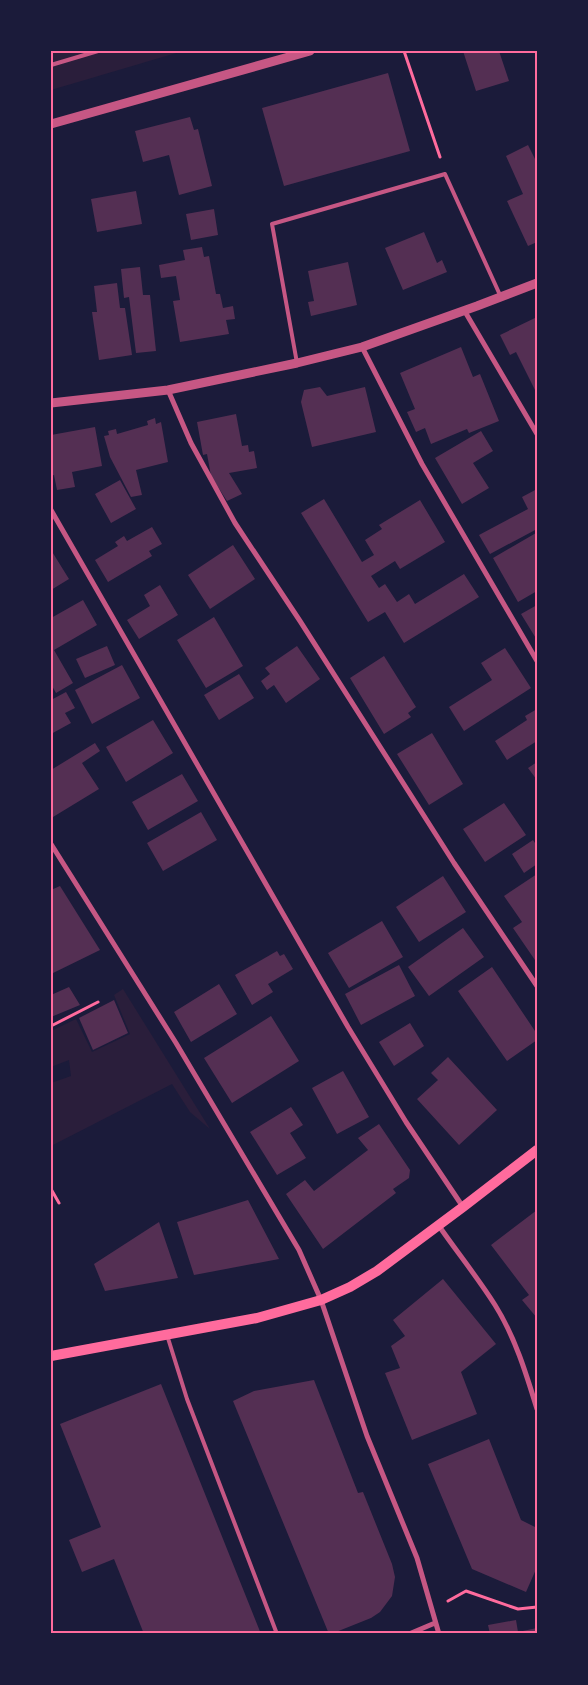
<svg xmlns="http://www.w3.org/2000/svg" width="588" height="1685" font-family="'Times New Roman',serif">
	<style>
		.green { fill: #2a1e3b }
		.building { fill: #542f53 }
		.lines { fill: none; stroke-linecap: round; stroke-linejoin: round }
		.path { stroke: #ff6b9d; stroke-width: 3 }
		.service { stroke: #c65784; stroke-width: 4 }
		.minor { stroke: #c65784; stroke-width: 5 }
		.tertiary { stroke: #c65784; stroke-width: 9 }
		.secondary { stroke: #ff6b9d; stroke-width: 10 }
		.neatline { fill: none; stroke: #ff6b9d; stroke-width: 2 }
	</style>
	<rect width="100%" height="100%" fill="#1b1b3a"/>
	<path class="green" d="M51 51H183L51 90Z
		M123 989 210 1129 190 1112 172 1084 51 1146V1083L71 1076 69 1060 51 1067V1031L76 1019 92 1052 130 1034 114 995Z"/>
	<path class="building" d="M463 51H499L509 81 476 91Z
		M388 73 410 151 284 186 262 108Z
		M190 117 194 130 198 129 212 186 179 195 169 155 143 162 135 131Z
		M528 145 537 163V242L528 246 507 201 523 194 506 156Z
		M136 191 142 224 97 232 91 199Z
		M214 209 218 235 191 240 186 214Z
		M424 232 437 263 442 260 447 272 403 290 385 248Z
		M202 247 204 257 209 256 216 294H220L223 308 233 306 235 319 226 320 229 334 180 342 173 301 180 300 176 276 161 278 159 265 185 260 183 250Z
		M348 262 357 305 311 316 308 302 314 301 308 271Z
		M140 267 143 295H150L156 351 136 353 129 297 124 298 121 269Z
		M117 283 120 308H125L132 355 99 360 92 312H97L94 286Z
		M537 317V394L516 352 510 355 500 335Z
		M461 347 473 377 480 374 499 421 469 433 467 429 431 444 425 428 416 432 407 412 415 409 400 373Z
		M320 387 327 396 365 387 376 432 312 447 301 402 304 390Z
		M236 414 242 446 248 445 249 452 254 451 257 468 229 473 242 494 227 501 211 476 207 454 203 455 197 422Z
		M155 418 156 424 161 422 168 462 136 470 142 495 131 497 110 457 104 436 109 435 108 431 116 429 117 434 148 425 147 421Z
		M95 427 102 466 72 472 75 487 57 490 54 475 51 476V435Z
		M481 431 493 451 473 463 489 488 462 504 435 458Z
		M120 480 136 509 111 523 95 494Z
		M537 489V529L490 554 479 535 528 509 522 497Z
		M324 499 362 562 374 555 365 540 382 529 379 525 420 500 445 542 400 569 395 561 371 576 379 588 385 584 397 602 409 594 415 604 464 574 479 597 404 643 385 612 368 622 301 513Z
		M152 527 162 544 149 551 152 556 108 582 95 560 118 546 115 542 124 536 127 541Z
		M536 533 537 591 518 602 493 558Z
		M233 545 255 579 210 609 188 575Z
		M51 550 69 579 51 590Z
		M160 585 178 615 139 639 127 620 150 606 144 595Z
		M83 600 97 625 54 650 73 683 56 693 51 684V618Z
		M537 605V640L521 614Z
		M214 617 243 666 206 688 177 640Z
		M107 646 115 665 85 678 76 659Z
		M297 646 320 679 286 703 274 685 267 690 261 681 270 674 265 668Z
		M505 648 531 688 464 731 449 707 492 680 481 663Z
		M384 656 416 707 408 713 411 717 384 734 350 678Z
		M122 665 140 698 92 724 75 690Z
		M239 674 254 698 219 720 204 695Z
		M66 692 75 708 65 713 71 723 51 734V700Z
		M537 709V741L507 760 495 741 527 720 525 716Z
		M153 720 173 753 126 782 106 747Z
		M432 733 463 784 429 805 397 754Z
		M95 743 100 751 82 763 99 789 53 817 51 814V770Z
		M537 762V780L528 768Z
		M182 774 198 801 148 830 132 802Z
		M504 803 526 835 485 862 463 829Z
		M201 812 217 840 163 871 147 843Z
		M533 840 537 846V864L524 873 512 854Z
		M537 874V963L513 928 522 922 504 896Z
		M443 876 466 912 419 942 396 907Z
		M60 886 100 950 51 974V890Z
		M382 921 403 957 349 988 328 953Z
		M463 928 484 957 429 996 408 967Z
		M277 951 280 956 284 954 293 969 268 984 273 992 252 1005 235 975Z
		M399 965 415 996 361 1025 345 994Z
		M492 967 537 1034V1040L507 1061 458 991Z
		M219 984 237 1014 191 1042 174 1012Z
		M69 987 80 1005 51 1017V995Z
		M114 1000 128 1033 93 1050 79 1018Z
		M271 1016 299 1061 232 1103 204 1058Z
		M410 1023 424 1046 394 1066 379 1042Z
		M448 1057 497 1110 459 1145 417 1099 438 1080 431 1073Z
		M343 1071 369 1117 337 1134 312 1088Z
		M291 1107 303 1125 290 1133 306 1158 277 1175 250 1132Z
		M379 1124 410 1170 409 1178 393 1189 396 1193 323 1249 286 1194 305 1180 314 1191 368 1150 358 1138Z
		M248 1200 279 1259 194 1275 177 1222Z
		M537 1210V1318L522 1300 529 1295 491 1245Z
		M159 1222 178 1278 105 1291 94 1264Z
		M443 1279 496 1344 461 1372 477 1414 412 1440 385 1373 400 1368 391 1346 405 1336 393 1320Z
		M314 1380 358 1493 363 1492 392 1564 395 1577 392 1596 380 1612 371 1618 331 1634H329L233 1401 254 1391Z
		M161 1384 261 1634H144L114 1559 82 1572 69 1540 101 1527 60 1424Z
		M489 1439 521 1520 537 1528V1567L526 1592 472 1569 428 1464Z
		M516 1620 518 1632 537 1628V1634H490L488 1625Z"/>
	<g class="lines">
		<path class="path" d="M404 51 440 157
			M51 1026 98 1002
			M51 1189 59 1203
			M448 1601 466 1591 518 1609 537 1607"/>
		<path class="service" d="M51 65 98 51
			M297 363 272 224 445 174 500 295
			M167 1335 187 1399 277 1634"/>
		<path class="minor" d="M464 310 537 434
			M362 347 422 464 537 661
			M168 390 191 443 235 523 300 621 454 863 537 986
			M51 510 348 1027 406 1122 463 1207
			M51 844 176 1043 299 1250 321 1300 367 1436 417 1558 439 1634
			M439 1226C457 1252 478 1278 495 1305 515 1337 526 1373 537 1409
			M409 1634 435 1623"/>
		<path class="tertiary" d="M51 124 310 51
			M51 403 168 390 297 363 362 347 477 306 537 283"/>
		<path class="secondary" d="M51 1356 257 1318 321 1300 350 1287 377 1271 463 1207 537 1150"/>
	</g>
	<rect width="588" height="1685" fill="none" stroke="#1b1b3a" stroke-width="105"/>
	<rect x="52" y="52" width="484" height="1580" class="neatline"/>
</svg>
